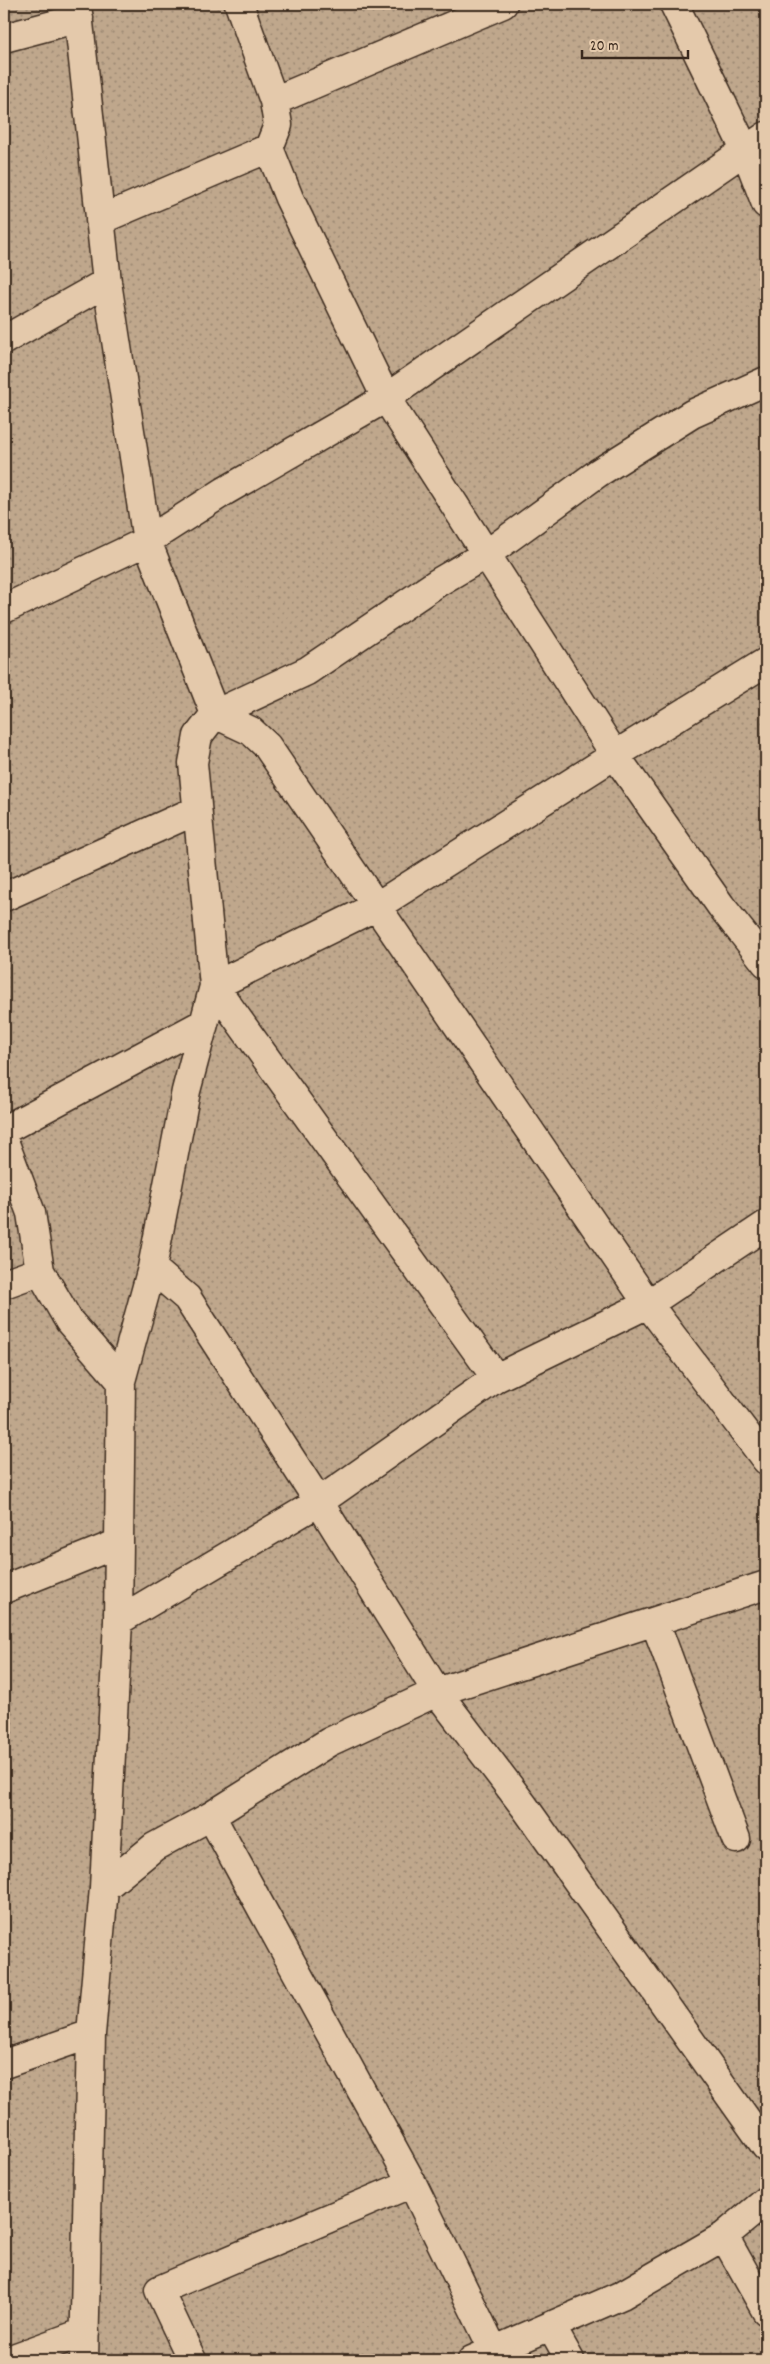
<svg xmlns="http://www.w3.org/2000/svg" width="770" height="2364" font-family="Dekko,sans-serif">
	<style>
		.grass { fill: url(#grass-dots); stroke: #7d6855 }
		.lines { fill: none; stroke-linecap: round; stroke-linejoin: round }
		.minor-casing { stroke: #3b2a1e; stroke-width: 31 }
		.minor { stroke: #e4c9ab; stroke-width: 28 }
	</style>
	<defs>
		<pattern id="grass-dots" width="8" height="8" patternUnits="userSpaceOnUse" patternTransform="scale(1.25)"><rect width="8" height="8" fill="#bfa78c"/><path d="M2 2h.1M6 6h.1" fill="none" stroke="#9c8872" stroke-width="1.8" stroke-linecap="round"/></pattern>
	</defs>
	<rect width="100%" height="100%" fill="#ddc3a5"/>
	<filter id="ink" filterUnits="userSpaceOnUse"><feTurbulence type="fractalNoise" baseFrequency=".02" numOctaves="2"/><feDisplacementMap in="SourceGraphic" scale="10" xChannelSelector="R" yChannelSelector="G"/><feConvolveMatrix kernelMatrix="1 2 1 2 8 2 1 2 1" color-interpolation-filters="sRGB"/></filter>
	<g filter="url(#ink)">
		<path class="grass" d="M4 4H766V2360H4Z"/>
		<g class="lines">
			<defs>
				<path id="minor" d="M77 4 107 282 147 541 215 714 198 736 193 763 214 986 186 1091 152 1268 121 1381 118 1621 104 1888 91 2034 84 2360
					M239 4 274 101 278 125 269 148 289 198 386 398 615 755 721 906 766 963
					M674 4 746 152 766 204
					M4 38 79 18
					M274 101 503 4
					M100 220 269 148
					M4 340 107 282
					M4 609 147 541 225 491 386 398 766 136
					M215 714 251 731 267 746 648 1304 766 1460
					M215 714 307 671 437 583 488 553 598 473 692 414 766 381
					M4 897 197 810
					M4 1130 204 1023
					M4 1141 31 1213 40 1271 69 1321 121 1381
					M152 1268 187 1298 319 1502 437 1692 524 1806 766 2147
					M4 1284 40 1271
					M496 1378 214 986 377 906 615 755 766 662
					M4 1589 119 1543
					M118 1621 319 1502 496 1378 648 1304 766 1225
					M655 1622 736 1839
					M211 1816 412 2183 494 2351
					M104 1888 154 1847 211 1816 329 1742 437 1692 766 1585
					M4 2064 91 2034
					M724 2236 766 2311
					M551 2326 570 2360
					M8 2360 85 2332
					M192 2360 159 2290 412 2183
					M472 2360 622 2295 724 2236 766 2201"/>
			</defs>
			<use href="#minor" class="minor-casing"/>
			<use href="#minor" class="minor"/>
		</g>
	</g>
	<rect width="770" height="2364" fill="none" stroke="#e4c9ab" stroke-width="20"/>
	<rect x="10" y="10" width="750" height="2344" fill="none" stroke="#3b2a1e" stroke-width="2" filter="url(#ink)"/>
	<path d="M582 50v8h106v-8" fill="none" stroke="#3b2a1e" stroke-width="2.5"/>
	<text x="590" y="50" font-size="15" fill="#3b2a1e" stroke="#e4c9ab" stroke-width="4" paint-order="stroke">20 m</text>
</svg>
